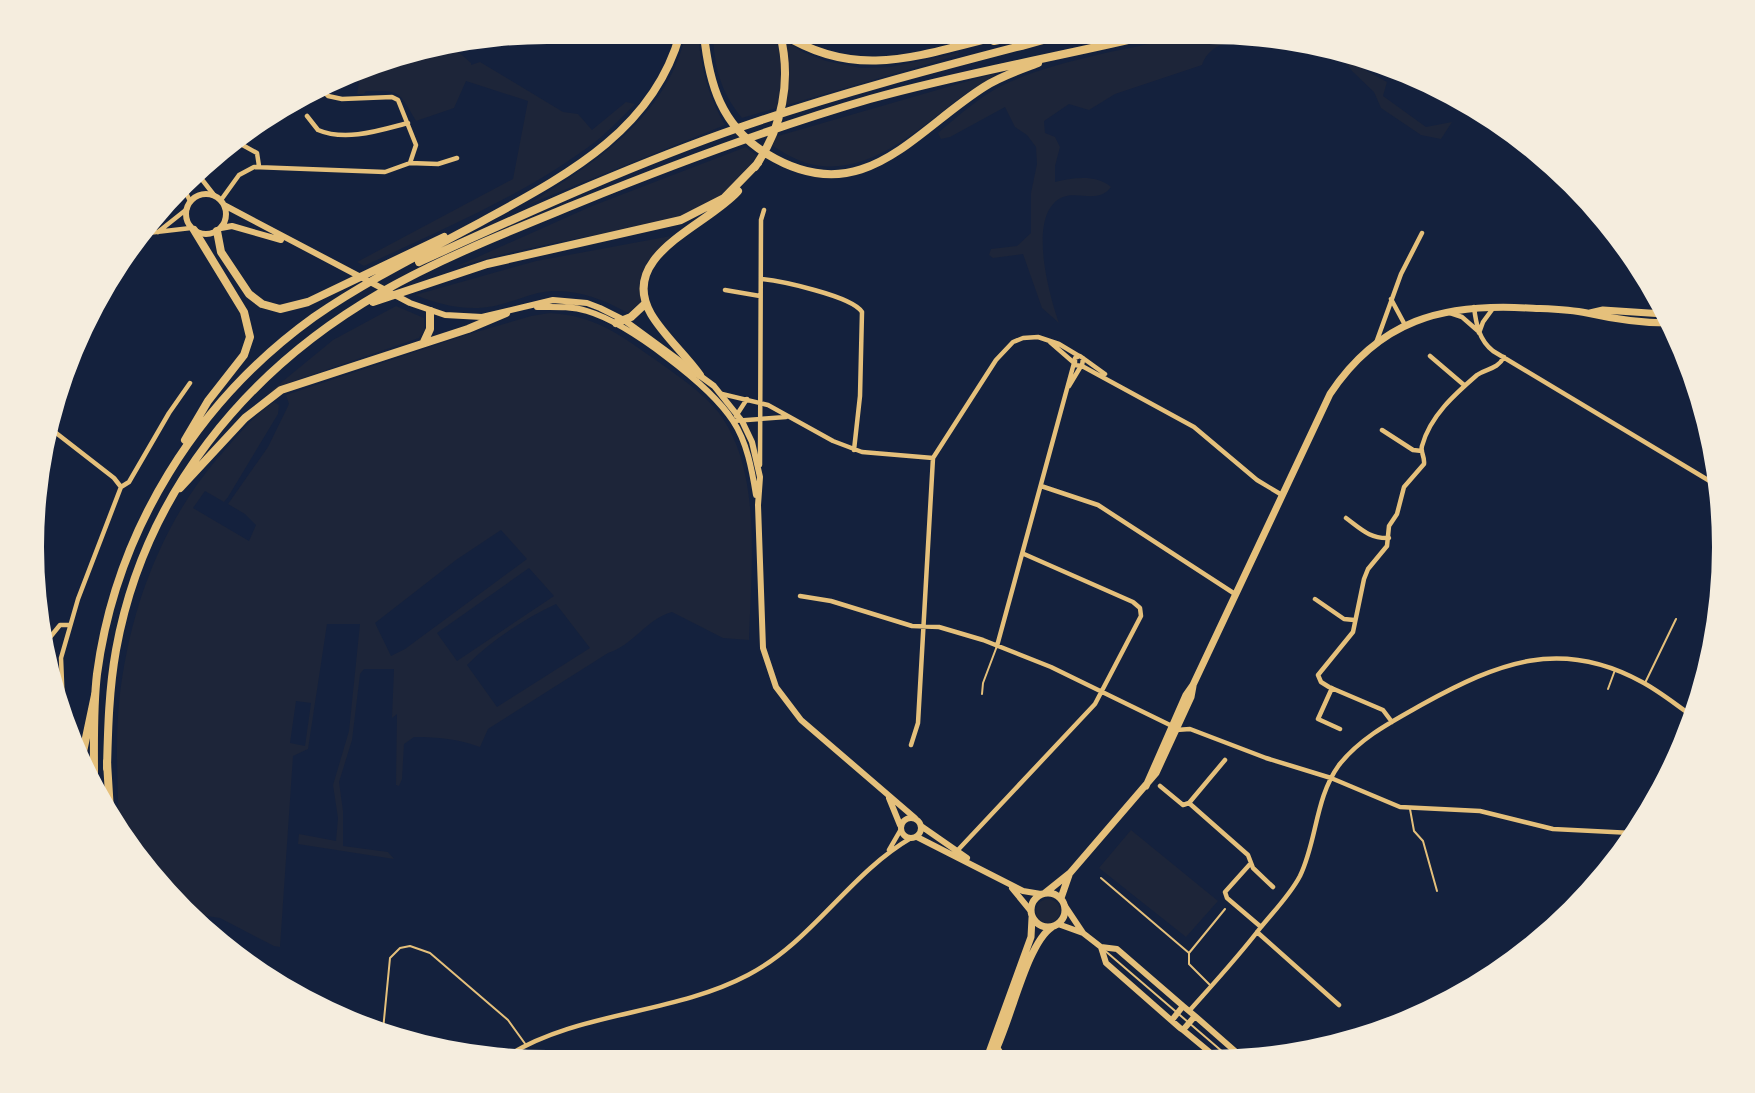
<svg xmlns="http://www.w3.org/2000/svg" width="1755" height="1093" font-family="Poppins,sans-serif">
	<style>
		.green { fill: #1d2539; fill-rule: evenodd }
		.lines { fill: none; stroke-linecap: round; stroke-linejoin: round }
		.service { stroke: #e5c07b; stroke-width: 2 }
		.minor { stroke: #e5c07b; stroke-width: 4.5 }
		.tertiary { stroke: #e5c07b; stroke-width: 6 }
		.secondary { stroke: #e5c07b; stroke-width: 7 }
		.trunk { stroke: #e5c07b; stroke-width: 8 }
		.motorway { stroke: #e5c07b; stroke-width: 8 }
	</style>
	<rect width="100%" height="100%" fill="#14213d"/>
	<path class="green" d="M686 34H698C701 68 708 95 725 125L527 205C596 162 666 118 686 34Z
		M713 34H774L803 52 826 61 861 68 890 67 958 53 959 55 742 118C721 93 714 67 713 34Z
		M1184 37H1263C1240 40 1210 40 1202 65L1115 94 1089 110 1069 104 1044 121 1045 133 1055 137 1060 147 1055 166V182C1072 178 1096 174 1111 187 1098 204 1080 191 1063 197 1026 212 1049 295 1059 323L1042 308 1023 254 993 258 989 255 991 249 1017 246 1031 233V193L1037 164 1036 147 1027 135 1015 127 1005 107 950 137 941 139 938 133C958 116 978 98 1001 86 1049 62 1130 48 1184 37Z
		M454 48 471 63V65L480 62 563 112 578 114 592 130 626 102 635 104C622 117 609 131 595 142 525 195 443 229 364 266L357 262 513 179 528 101 466 81 454 108 416 121C398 90 401 91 366 91L364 94H357L359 82 353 74 382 60Z
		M1340 55 1352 58 1356 65 1387 82 1383 96 1426 127 1452 122 1441 139 1421 135 1381 108 1374 92 1352 71Z
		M996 73C993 79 965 94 956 101 913 134 856 186 796 159 785 154 774 147 764 140Z
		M746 147 757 156C745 172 733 187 716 199 676 226 621 230 575 239 534 247 493 256 453 268L592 206Z
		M671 236 648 261 643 272 640 303 628 313C601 298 569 286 538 293 519 298 499 307 479 308 456 309 436 303 415 295L536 261Z
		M396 306 424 318 425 330 419 338 291 382 266 395 333 340Z
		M550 313C595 316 617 333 653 358 675 374 702 391 719 413 763 472 751 570 749 640L723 638 672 612C646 619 634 645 608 653L488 729 480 747C458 739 438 737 414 737L404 744 402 779 399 786 396 785 397 714 392 718 394 669H364L360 674 352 740 339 782 343 811V846L388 852 394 859 298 844 299 834 336 841 338 818 333 785 349 731 360 624H327L308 749 293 756 280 947 274 946 220 918 200 915 119 831C118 788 115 745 119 703 128 615 159 528 216 460 234 440 252 416 274 402L279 405 278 414 228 497 224 502 205 491 193 508 249 541 256 525 245 514 228 504 268 447 289 404 286 395 466 335 531 316ZM501 530 527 559 405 649 391 656 375 623 456 560ZM529 568 554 596 457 661 437 633ZM556 604 590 648 497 707 467 665C492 640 524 619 556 604ZM296 701 311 703 305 746 290 743Z
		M1131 830 1218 901 1186 937 1099 868Z
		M1036 911a12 12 0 1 1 24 0a12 12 0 1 1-24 0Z"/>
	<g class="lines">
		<path class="service" d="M1645 683 1676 619
			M1608 689 1615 670
			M982 694 983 683 997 646
			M1410 809 1414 831 1423 841 1437 891
			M1101 878 1189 953V964L1211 986
			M1103 949 1231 1059
			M1189 953 1225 909
			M383 1030 390 958 400 948 410 946 430 953 508 1020 526 1045"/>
		<path class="minor" d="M891 35H893
			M322 90 328 96 342 99 392 97 398 100 416 145 410 163
			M307 116 318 130C346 142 381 130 408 123
			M237 142 257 153 259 166
			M200 177 214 195
			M185 191 190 201
			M221 200 239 175 254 167 385 172 410 163 438 164 457 158
			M158 232 187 209
			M139 234 191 228
			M761 279C781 281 852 296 862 312L860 396 854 450
			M725 290 760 296
			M1391 299 1405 325
			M1474 307C1476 324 1479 340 1493 351L1718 486
			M1450 313 1462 317 1478 331
			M1479 333 1483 322 1494 307
			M1050 342 1073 362
			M1376 343 1401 274 1422 233
			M1430 356 1464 385
			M1083 358 1082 366 1075 365V358L1080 356 1105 374
			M1082 366 1194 427 1257 480 1282 495
			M1069 386 1081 366
			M722 394 768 405 833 441 862 452 933 458
			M736 416 747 399
			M733 421 786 417
			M51 429 114 478 121 487
			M1382 430 1413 450 1422 451
			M760 465 761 220 764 210
			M1041 486 1098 505 1235 594
			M1346 518C1361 529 1370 539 1389 538
			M800 596 831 601 912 626 939 627 983 640 1051 667 1172 726
			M1315 599 1344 619 1354 620
			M47 641 60 625H70
			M997 646 1074 363
			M1332 688 1318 719 1340 729
			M63 707 61 658 78 599 121 487 129 482 169 413 190 383
			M1392 722 1383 710 1329 687 1321 682 1318 675 1353 632 1364 579 1368 569 1387 546 1389 526 1397 514 1404 487 1424 464C1425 456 1420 452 1422 446 1430 416 1455 394 1477 375 1487 368 1497 370 1504 357
			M1176 730 1190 729 1266 758 1331 778 1400 807 1480 811 1553 829 1632 833
			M911 745 918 723 933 458 996 360 1013 342 1023 338 1038 337 1059 344 1079 356
			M1160 786 1183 805 1189 803 1248 855 1253 868 1273 887
			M1189 803 1225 760
			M889 850 900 831
			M957 851 1095 704 1141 616 1140 608 1133 602 1024 554
			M1251 863 1225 892 1227 898 1261 927
			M1257 932 1339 1005
			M1190 1010C1214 983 1239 956 1261 927 1274 911 1290 895 1300 876 1317 841 1315 798 1339 765 1361 737 1393 721 1423 704 1498 663 1560 637 1642 682 1659 691 1675 704 1691 715
			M997 1046 1005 1058
			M507 1056C579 1011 672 1015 748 975 812 942 849 874 911 838"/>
		<path class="tertiary" d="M186 214a20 20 0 1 1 40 0a20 20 0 1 1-40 0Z
			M224 205 410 303 445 315 482 317 553 300 587 303 600 308 624 320 714 386 742 421 752 442 760 477 758 505 763 648 776 687 801 720 915 818
			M221 228 232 226 281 240
			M537 307C554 307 571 306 587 311 628 323 710 385 733 421 747 442 752 470 756 495
			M889 798 900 825
			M901 828a10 10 0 1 1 20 0a10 10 0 1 1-20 0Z
			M921 826 967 858
			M917 837 1023 891 1041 894
			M1012 888 1030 910
			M1065 906 1083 933 1101 947 1117 949 1183 1006
			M1058 924 1083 933
			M1101 947 1106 963 1180 1028 1183 1030 1195 1016 1183 1006 1172 1020
			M1195 1016 1244 1059
			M1183 1030 1218 1059"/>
		<path class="secondary" d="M1590 313 1603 310 1664 314
			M1146 786 1186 695 1193 685 1330 394C1379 320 1443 303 1528 308 1547 309 1568 309 1587 313 1614 319 1640 323 1668 323
			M1031 910a17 17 0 1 1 34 0a17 17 0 1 1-34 0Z
			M1045 893 1070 873 1156 773 1191 697 1193 686
			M1061 898 1069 875
			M987 1058 1031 937 1032 918
			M992 1058C1010 1026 1026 944 1052 927"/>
		<path class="trunk" d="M704 34C709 84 721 126 767 154 862 212 913 132 984 87 1001 76 1020 70 1038 63
			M783 34C857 81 920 55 998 36
			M994 41 1019 36
			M755 167C782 128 792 81 780 34
			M217 231 221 252 249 294 262 304 280 309 308 302 444 237
			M419 262C525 214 631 165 741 127 845 91 952 64 1059 36
			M373 302 487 264 681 220 724 198 758 163
			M616 323 631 317 646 303
			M424 342 430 329V311
			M700 375C685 354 664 336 651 314 617 255 707 226 738 191
			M185 440 208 401 244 355 250 337 244 312 194 230
			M180 488 245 418 281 390 468 329 506 313
			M107 768C108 728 109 689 116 650 144 495 245 371 380 293 441 258 510 231 576 204 672 165 770 128 870 99 960 74 1051 58 1141 37
			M94 775C94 742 93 708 97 674 116 531 197 401 314 317 366 281 425 252 481 222 563 177 653 132 680 34"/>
		<path class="motorway" d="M83 752 95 695
			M107 762 110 811"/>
	</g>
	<path d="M0 0H1755V1093H0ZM547 44H1209A503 503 0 0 1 1712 547V547A503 503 0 0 1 1209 1050H547A503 503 0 0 1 44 547V547A503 503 0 0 1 547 44Z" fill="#f5edde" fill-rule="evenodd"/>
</svg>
